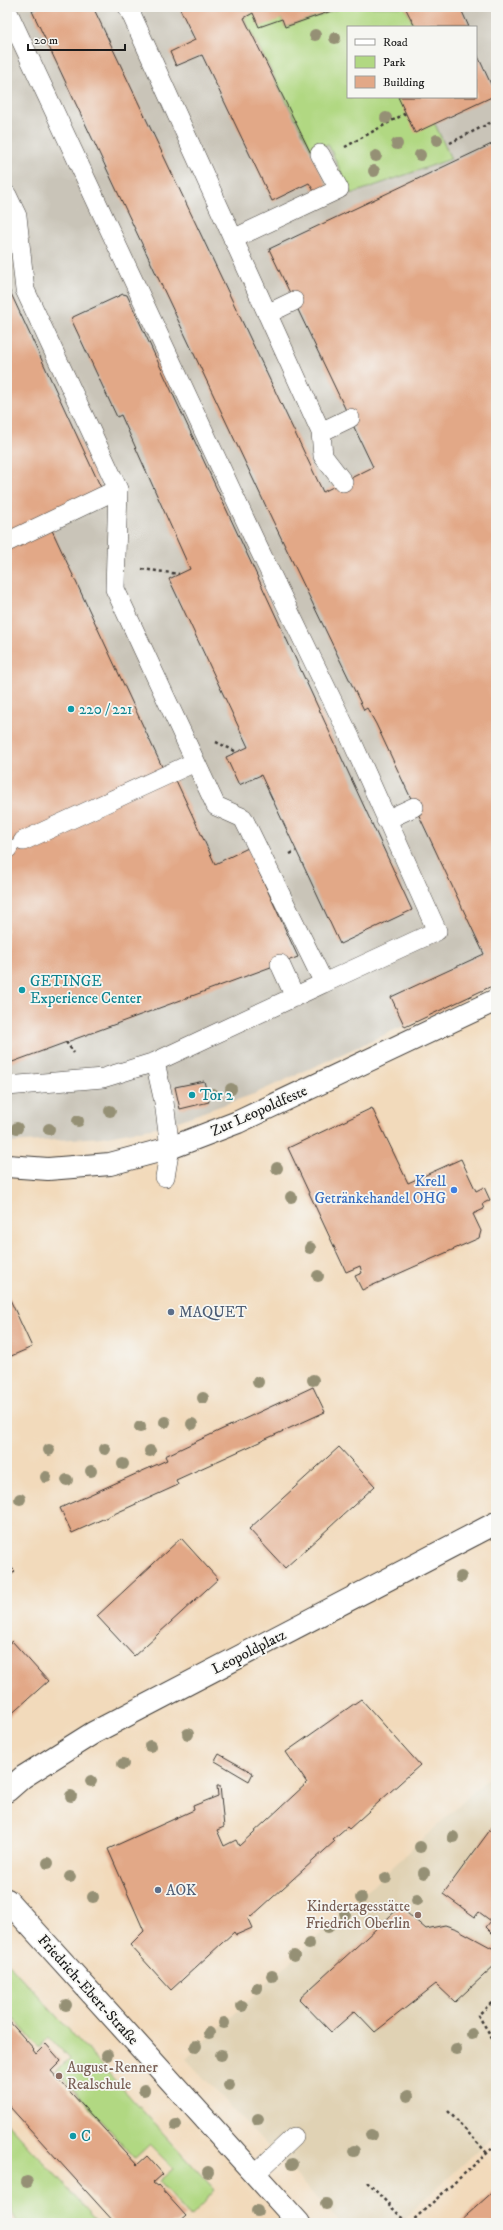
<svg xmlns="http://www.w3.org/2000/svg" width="503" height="2230" font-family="'IM FELL DW Pica',serif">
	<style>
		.built { fill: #e0d2b4 }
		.industrial { fill: #c9c4b8; fill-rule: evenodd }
		.green { fill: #b1d882; stroke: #667a4f }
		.building { fill: #e2a887 }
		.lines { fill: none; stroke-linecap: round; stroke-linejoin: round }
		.lane-casing { stroke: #3c3834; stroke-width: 20 }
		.street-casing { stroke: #3c3834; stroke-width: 24 }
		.path { stroke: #3c3834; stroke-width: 2.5; stroke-dasharray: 3 3; stroke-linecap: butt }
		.lane { stroke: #fff; stroke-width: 19 }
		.street { stroke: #fff; stroke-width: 22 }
		.tree { fill: #959075 }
		.culture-dot { fill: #0f9aa8; stroke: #f6f6f2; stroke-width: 1.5 }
		.shop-dot { fill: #3f7fe0; stroke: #f6f6f2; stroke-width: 1.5 }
		.service-dot { fill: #5c6f8a; stroke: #f6f6f2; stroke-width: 1.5 }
		.education-dot { fill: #8d6e63; stroke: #f6f6f2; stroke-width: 1.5 }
		.labels { text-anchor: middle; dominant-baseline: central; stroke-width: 3.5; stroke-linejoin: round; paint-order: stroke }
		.culture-label { font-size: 15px; fill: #0d838f; stroke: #f6f6f2; text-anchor: start }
		.street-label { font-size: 15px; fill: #1c1c1c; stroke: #f6f6f2 }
		.shop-label { font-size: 15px; fill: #366cbe; stroke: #f6f6f2; text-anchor: end }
		.service-label { font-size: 15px; fill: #4e5e75; stroke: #f6f6f2; text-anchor: start }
		.education-label { font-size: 15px; fill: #785e54; stroke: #f6f6f2; text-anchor: end }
	</style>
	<rect width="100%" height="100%" fill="#f6f6f2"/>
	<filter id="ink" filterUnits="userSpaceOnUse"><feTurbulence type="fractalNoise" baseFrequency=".025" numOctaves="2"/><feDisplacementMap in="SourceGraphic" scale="8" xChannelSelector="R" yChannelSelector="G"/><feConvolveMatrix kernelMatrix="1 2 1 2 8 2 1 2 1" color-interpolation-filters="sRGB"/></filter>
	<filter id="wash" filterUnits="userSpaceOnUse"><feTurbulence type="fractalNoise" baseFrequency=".012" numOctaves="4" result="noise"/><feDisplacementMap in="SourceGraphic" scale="16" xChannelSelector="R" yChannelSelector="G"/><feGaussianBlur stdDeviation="0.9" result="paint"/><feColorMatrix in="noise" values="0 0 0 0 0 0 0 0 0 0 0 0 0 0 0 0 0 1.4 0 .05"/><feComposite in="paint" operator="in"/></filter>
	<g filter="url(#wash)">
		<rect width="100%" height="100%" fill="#f2dabb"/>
		<path class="built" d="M496 1771V2134L399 2223H340L186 2059Z"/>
		<path class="industrial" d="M7 7H496V984L254 1094 167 1125 102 1137 10 1143H7ZM348 27H476V97H348Z"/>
		<path class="green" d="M344 7H405L415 27H348V97H398L435 124 451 159 351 194 328 144 312 151 244 18 253 13 282 19 285 27Z
			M7 1962 215 2190 190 2217 159 2181 173 2169 149 2145 135 2158 57 2071 69 2058 49 2037 39 2048 7 2011Z
			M7 2123 99 2223H18C4 2205 7 2148 7 2123Z"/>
		<g id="blocks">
			<path class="building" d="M40 7H93L323 492 373 467 269 249 496 142V984L405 1027 391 997 484 954 376 724 367 708 364 710 271 517 32 11Z
				M179 7H343L285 27 282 19 259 27 253 13 244 18 327 186 314 191 309 183 272 201 202 55 176 66 170 52 195 40Z
				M405 7H460L469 27H415Z
				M476 52 496 95 415 133 398 97H476Z
				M7 285 103 492 50 526 164 771 174 776 215 864 248 848 298 957 7 1064Z
				M123 294 127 295 133 308 412 910 340 944 261 775 239 785 226 757 248 747 169 579 190 569 121 415 117 417 72 321 73 317Z
				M204 1081 209 1102 180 1109 175 1087Z
				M372 1108 408 1183 461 1159 476 1191 484 1187 490 1200 482 1204 484 1209 473 1214 481 1231 479 1238 362 1290 355 1276 362 1273 360 1266 346 1272 288 1148Z
				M7 1293 32 1347 9 1357 7 1352Z
				M313 1387 325 1412 176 1480 178 1485 72 1533 60 1508 167 1460 165 1456Z
				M339 1447 375 1486 285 1568 249 1529Z
				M181 1538 218 1579 134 1656 97 1616Z
				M7 1563 15 1571 7 1580Z
				M12 1641 48 1681 7 1718V1645Z
				M361 1699 420 1765 349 1829 347 1827 333 1839 335 1841 251 1917 249 1915 247 1917 252 1928 236 1935 234 1932 171 1990 130 1945 144 1931 108 1849 194 1810 193 1806 218 1796 217 1786H220L224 1827 217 1830 224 1846 236 1840 239 1846 307 1783 286 1752Z
				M219 1754 253 1773 249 1781 215 1761Z
				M496 1822V1937L486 1927 491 1921 479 1912 475 1917 443 1894Z
				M400 1907 426 1929 445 1925 457 1929 492 1948 496 1944V1964L455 2002 436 1984 375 2032 355 2011 331 2032 299 1999Z
				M7 2019 34 2049 33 2050 36 2054 46 2044 61 2061 51 2071 137 2165 147 2156 163 2174 153 2183 157 2186 158 2185 186 2216 178 2223H115L9 2106 7 2108Z
				M496 2189V2223H458Z"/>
		</g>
	</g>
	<g filter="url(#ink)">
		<use href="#blocks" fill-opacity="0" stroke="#3c3834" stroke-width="1"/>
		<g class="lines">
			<defs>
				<path id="lane" d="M128 7 321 432 323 456 343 482
					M7 10 255 541 350 737 437 931 324 983 243 818 216 806 115 589 118 489 25 290 17 216 7 195
					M233 239 339 189 320 154
					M267 314 294 301
					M321 432 350 418
					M7 542 118 489
					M386 820 414 807
					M23 841 195 762
					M7 849 8 848
					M280 964 295 997
					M155 1062 164 1102 170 1148 165 1177
					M7 1086 103 1078 155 1062 324 983
					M255 2174 294 2137"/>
				<path id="street" d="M7 1166 48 1169 110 1164 170 1148 238 1122 496 1000
					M7 1791 23 1777 93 1733 496 1523
					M7 1900 299 2223"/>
			</defs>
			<use href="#lane" class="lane-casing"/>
			<use href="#street" class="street-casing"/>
			<path class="path" d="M450 143 496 120
				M345 147 406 113
				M142 569 179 574
				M216 742 237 752
				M290 854 296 851
				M66 1042 74 1053
				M496 1999 478 2015 496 2044
				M448 2111 487 2153
				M367 2182 407 2223
				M410 2223 496 2145"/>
			<use href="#lane" class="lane"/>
			<use href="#street" class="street"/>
		</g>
		<g class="tree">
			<circle cx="315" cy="35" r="6"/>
			<circle cx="335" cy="38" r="6"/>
			<circle cx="386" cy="118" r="6"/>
			<circle cx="437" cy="140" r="6"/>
			<circle cx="397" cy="144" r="6"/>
			<circle cx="420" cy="155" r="6"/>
			<circle cx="376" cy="156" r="6"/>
			<circle cx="374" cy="171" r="6"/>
			<circle cx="231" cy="1089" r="6"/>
			<circle cx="213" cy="1094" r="6"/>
			<circle cx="110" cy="1111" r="6"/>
			<circle cx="78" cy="1121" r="6"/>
			<circle cx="17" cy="1128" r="6"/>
			<circle cx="49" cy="1129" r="6"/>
			<circle cx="277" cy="1168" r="6"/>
			<circle cx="291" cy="1197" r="6"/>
			<circle cx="310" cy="1248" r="6"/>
			<circle cx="318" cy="1276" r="6"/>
			<circle cx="313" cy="1380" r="6"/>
			<circle cx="258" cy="1382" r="6"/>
			<circle cx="203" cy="1398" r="6"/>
			<circle cx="165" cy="1422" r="6"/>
			<circle cx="192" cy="1424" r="6"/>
			<circle cx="140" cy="1427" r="6"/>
			<circle cx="105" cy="1449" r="6"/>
			<circle cx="49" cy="1450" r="6"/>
			<circle cx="150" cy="1451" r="6"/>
			<circle cx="123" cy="1464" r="6"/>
			<circle cx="91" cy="1471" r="6"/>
			<circle cx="46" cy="1477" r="6"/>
			<circle cx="67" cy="1480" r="6"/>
			<circle cx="20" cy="1499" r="6"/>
			<circle cx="461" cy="1577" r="6"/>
			<circle cx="188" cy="1734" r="6"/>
			<circle cx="150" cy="1746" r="6"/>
			<circle cx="123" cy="1764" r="6"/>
			<circle cx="91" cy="1781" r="6"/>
			<circle cx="71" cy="1796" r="6"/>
			<circle cx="453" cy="1837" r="6"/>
			<circle cx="420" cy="1847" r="6"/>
			<circle cx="48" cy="1863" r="6"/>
			<circle cx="424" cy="1873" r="6"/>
			<circle cx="70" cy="1877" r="6"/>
			<circle cx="386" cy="1878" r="6"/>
			<circle cx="93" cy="1897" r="6"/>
			<circle cx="361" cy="1898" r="6"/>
			<circle cx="417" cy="1900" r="6"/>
			<circle cx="345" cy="1914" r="6"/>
			<circle cx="328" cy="1927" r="6"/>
			<circle cx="309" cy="1944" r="6"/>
			<circle cx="294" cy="1956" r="6"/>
			<circle cx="272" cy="1976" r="6"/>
			<circle cx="257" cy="1988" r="6"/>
			<circle cx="66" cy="2005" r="6"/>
			<circle cx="242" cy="2006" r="6"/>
			<circle cx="224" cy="2023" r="6"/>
			<circle cx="209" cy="2033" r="6"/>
			<circle cx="472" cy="2034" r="6"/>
			<circle cx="196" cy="2046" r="6"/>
			<circle cx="456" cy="2049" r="6"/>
			<circle cx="107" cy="2055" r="6"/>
			<circle cx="221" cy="2055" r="6"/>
			<circle cx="229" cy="2085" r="6"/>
			<circle cx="144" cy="2090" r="6"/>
			<circle cx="408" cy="2096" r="6"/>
			<circle cx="258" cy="2119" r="6"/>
			<circle cx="176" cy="2125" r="6"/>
			<circle cx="371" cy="2135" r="6"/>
			<circle cx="354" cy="2151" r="6"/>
			<circle cx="292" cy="2164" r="6"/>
			<circle cx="208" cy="2172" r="6"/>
			<circle cx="27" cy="2182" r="6"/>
			<circle cx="326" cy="2204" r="6"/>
			<circle cx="257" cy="2211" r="6"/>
		</g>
	</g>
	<g class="culture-dot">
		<circle cx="71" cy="709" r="4"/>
		<circle cx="22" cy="990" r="4"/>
		<circle cx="192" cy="1095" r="4"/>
		<circle cx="73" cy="2136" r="4"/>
	</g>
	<circle class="shop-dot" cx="454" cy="1190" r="4"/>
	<g class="service-dot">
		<circle cx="171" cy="1312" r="4"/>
		<circle cx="158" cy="1890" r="4"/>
	</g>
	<g class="education-dot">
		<circle cx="418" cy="1915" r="4"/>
		<circle cx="59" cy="2076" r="4"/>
	</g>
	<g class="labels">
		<g class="culture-label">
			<text x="79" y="709">220 / 221</text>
			<text x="30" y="981">GETINGE<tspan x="30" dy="17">Experience Center</tspan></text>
			<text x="200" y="1095">Tor 2</text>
			<text x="81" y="2136">C</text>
		</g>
		<g class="street-label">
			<text transform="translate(259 1111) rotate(-24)">Zur Leopoldfeste</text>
			<text transform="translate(249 1652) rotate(-27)">Leopoldplatz</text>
			<text transform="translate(88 1990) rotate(48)">Friedrich-Ebert-Straße</text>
		</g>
		<g class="shop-label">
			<text x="446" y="1181">Krell<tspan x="446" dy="17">Getränkehandel OHG</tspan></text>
		</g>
		<g class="service-label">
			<text x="179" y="1312">MAQUET</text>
			<text x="166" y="1890">AOK</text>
		</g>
		<g class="education-label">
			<text x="410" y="1906">Kindertagesstätte<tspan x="410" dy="17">Friedrich Oberlin</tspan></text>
			<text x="67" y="2067" text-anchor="start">August-Renner<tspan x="67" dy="17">Realschule</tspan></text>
		</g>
	</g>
	<rect width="503" height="2230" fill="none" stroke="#f6f6f2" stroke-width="24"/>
	<rect x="347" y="26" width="130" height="72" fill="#f6f6f2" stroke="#9f9f9c"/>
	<rect x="355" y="39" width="20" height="6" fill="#ffffff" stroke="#9f9f9c"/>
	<text x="383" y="46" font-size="12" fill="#1c1c1c">Road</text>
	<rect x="355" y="56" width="20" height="12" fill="#b1d882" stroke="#9f9f9c"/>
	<text x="383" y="66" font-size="12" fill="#1c1c1c">Park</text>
	<rect x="355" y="76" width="20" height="12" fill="#e2a887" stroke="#9f9f9c"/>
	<text x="383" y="86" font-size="12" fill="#1c1c1c">Building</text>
	<path d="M28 44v6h97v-6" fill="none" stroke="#1c1c1c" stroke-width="2"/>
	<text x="34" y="44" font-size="12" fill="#1c1c1c" stroke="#f6f6f2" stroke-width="3" paint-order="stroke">20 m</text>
</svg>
